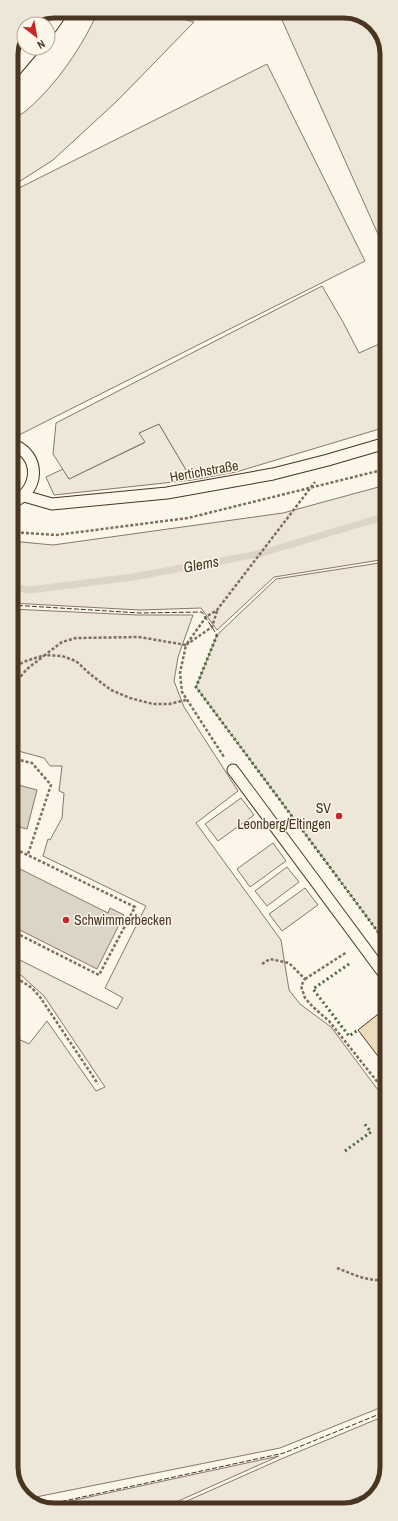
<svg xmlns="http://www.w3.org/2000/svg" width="398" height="1521" font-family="'Archivo Narrow',sans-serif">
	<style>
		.green { fill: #ede6d9; stroke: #887966 }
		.parking { fill: #ede7d9; stroke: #887966 }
		.water { fill: #dcd4c6; stroke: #887966 }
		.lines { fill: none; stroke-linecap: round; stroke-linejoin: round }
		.stream { stroke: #dcd4c6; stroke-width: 7 }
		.building { fill: #ecdcbc; stroke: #4a3520 }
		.lane-casing { stroke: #4a3520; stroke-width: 13 }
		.secondary-casing { stroke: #4a3520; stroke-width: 24 }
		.path { stroke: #7f6f5c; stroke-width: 2.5; stroke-dasharray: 3 2; stroke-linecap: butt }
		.lane { stroke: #fbf6e9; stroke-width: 11 }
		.secondary { stroke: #fbf6e9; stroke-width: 22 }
		.hedge { stroke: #436837; stroke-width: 3; stroke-dasharray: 2 3; stroke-linecap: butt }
		.fence { stroke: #4a3520; stroke-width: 1; stroke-dasharray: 5 2; stroke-linecap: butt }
		.poi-dot { fill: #c62828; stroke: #fbf6e9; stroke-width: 1.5 }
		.labels { text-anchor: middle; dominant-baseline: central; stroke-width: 3; stroke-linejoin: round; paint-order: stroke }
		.street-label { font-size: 14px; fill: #4a3520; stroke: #fbf6e9 }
		.poi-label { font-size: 14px; fill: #4a3520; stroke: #fbf6e9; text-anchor: end }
		.water-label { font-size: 15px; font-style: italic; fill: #4a3520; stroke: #fbf6e9 }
		.rim { fill: none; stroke: #4a3520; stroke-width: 5 }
	</style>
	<rect width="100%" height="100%" fill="#fbf6e9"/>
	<path class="green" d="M98 11H160L158 12 194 22 117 101 53 160 11 187V119C16 116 23 114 27 110 56 85 83 46 98 11Z
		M278 11H349L372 22 386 46V252Z
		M267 64 365 261 17 436 11 425V192Z
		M159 424 192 480 54 495 46 477 63 469 69 479 144 443 139 433Z
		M386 485V559L274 577 217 630 201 608 140 610 11 603V541L53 545 283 513Z
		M386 562 387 944 196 687 217 635 276 579Z
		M11 609 137 615H193L178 657 174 681 184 707 238 791 196 823 281 940 289 990 300 1004 331 1027 387 1102V1405L280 1448 26 1499 12 1475V1036L29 1044 47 1021 96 1091 105 1087 44 996 22 976 12 970V956L117 1009 123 998 105 988 146 906 43 856 48 839 50 840 62 818 64 793 59 791 62 766H50L44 758 11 749Z
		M241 798 254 815 218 841 205 824Z
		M273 843 286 861 250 887 237 869Z
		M287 867 299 882 267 906 255 891Z
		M305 888 318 905 282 931 269 914Z
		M387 1415V1467L379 1489 328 1509H169L281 1459Z
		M279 1456 165 1507 155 1509 49 1510 43 1507Z"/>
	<path class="parking" d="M322 286 343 322 359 353 386 341V427L236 472 192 480 159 424 139 433 145 442 69 479 53 454 56 423Z"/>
	<path class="water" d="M11 783 37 790 27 829 11 825Z
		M12 865 108 913 110 908 124 915 97 969 12 926Z"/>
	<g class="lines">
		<path class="stream" d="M11 587 30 590 133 577 259 554 386 516"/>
	</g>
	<path class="building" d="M382 1011 387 1018V1068L358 1030Z"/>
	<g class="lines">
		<defs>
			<path id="lane" d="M11 444C42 454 40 492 11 503
				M24 496 52 504 167 493 273 474 328 460 386 443
				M233 770 387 978"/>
			<path id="secondary" d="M47 24 56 11
				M11 67 27 48"/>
		</defs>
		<use href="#lane" class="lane-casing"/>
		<use href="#secondary" class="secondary-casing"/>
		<path class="path" d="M11 532 56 535 188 518 386 469
			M217 611 212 627 186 645 180 673 182 692 224 757
			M11 668 26 661 45 655 62 642 76 638 139 637 186 645 206 617 217 610 315 482
			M11 688 27 669 45 655 62 656 76 661 90 674 111 690 130 698 153 704H169L186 700
			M11 758 32 763 51 785 28 854
			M11 847 135 907 99 975 12 931
			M262 964 270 959 289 963 305 979 301 986 305 998 313 1007 329 1021 387 1094
			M12 975 32 988 40 997 98 1084
			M305 979 347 952
			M337 1268C353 1274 369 1283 387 1279"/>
		<use href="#lane" class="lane"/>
		<use href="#secondary" class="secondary"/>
		<path class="hedge" d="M217 635 196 687 387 944
			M349 964 313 989 349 1036 358 1030
			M345 1151 371 1132 363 1122"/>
		<path class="fence" d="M11 605 140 613 202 612 217 635
			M41 1506 284 1453 387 1411"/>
	</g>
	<g class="poi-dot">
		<circle cx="339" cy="816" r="4"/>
		<circle cx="66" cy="920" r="4"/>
	</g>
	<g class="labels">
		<g class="street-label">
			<text transform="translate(204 471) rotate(-10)">Hertichstraße</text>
		</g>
		<g class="poi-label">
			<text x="331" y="808">SV<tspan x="331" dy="16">Leonberg/Eltingen</tspan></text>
			<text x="74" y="920" text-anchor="start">Schwimmerbecken</text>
		</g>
		<g class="water-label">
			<text transform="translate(201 564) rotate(-11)">Glems</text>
		</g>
	</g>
	<path d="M0 0H398V1521H0ZM54 18H344A36 36 0 0 1 380 54V1467A36 36 0 0 1 344 1503H54A36 36 0 0 1 18 1467V54A36 36 0 0 1 54 18Z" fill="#ede7d9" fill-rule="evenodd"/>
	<path class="rim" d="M54 18H344A36 36 0 0 1 380 54V1467A36 36 0 0 1 344 1503H54A36 36 0 0 1 18 1467V54A36 36 0 0 1 54 18Z"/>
	<g transform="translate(36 36) rotate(149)"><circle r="19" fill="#fbf6e9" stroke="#b4a999"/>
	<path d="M0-3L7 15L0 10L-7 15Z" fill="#c62828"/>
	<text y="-6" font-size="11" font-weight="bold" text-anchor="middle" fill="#4a3520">N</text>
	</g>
</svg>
